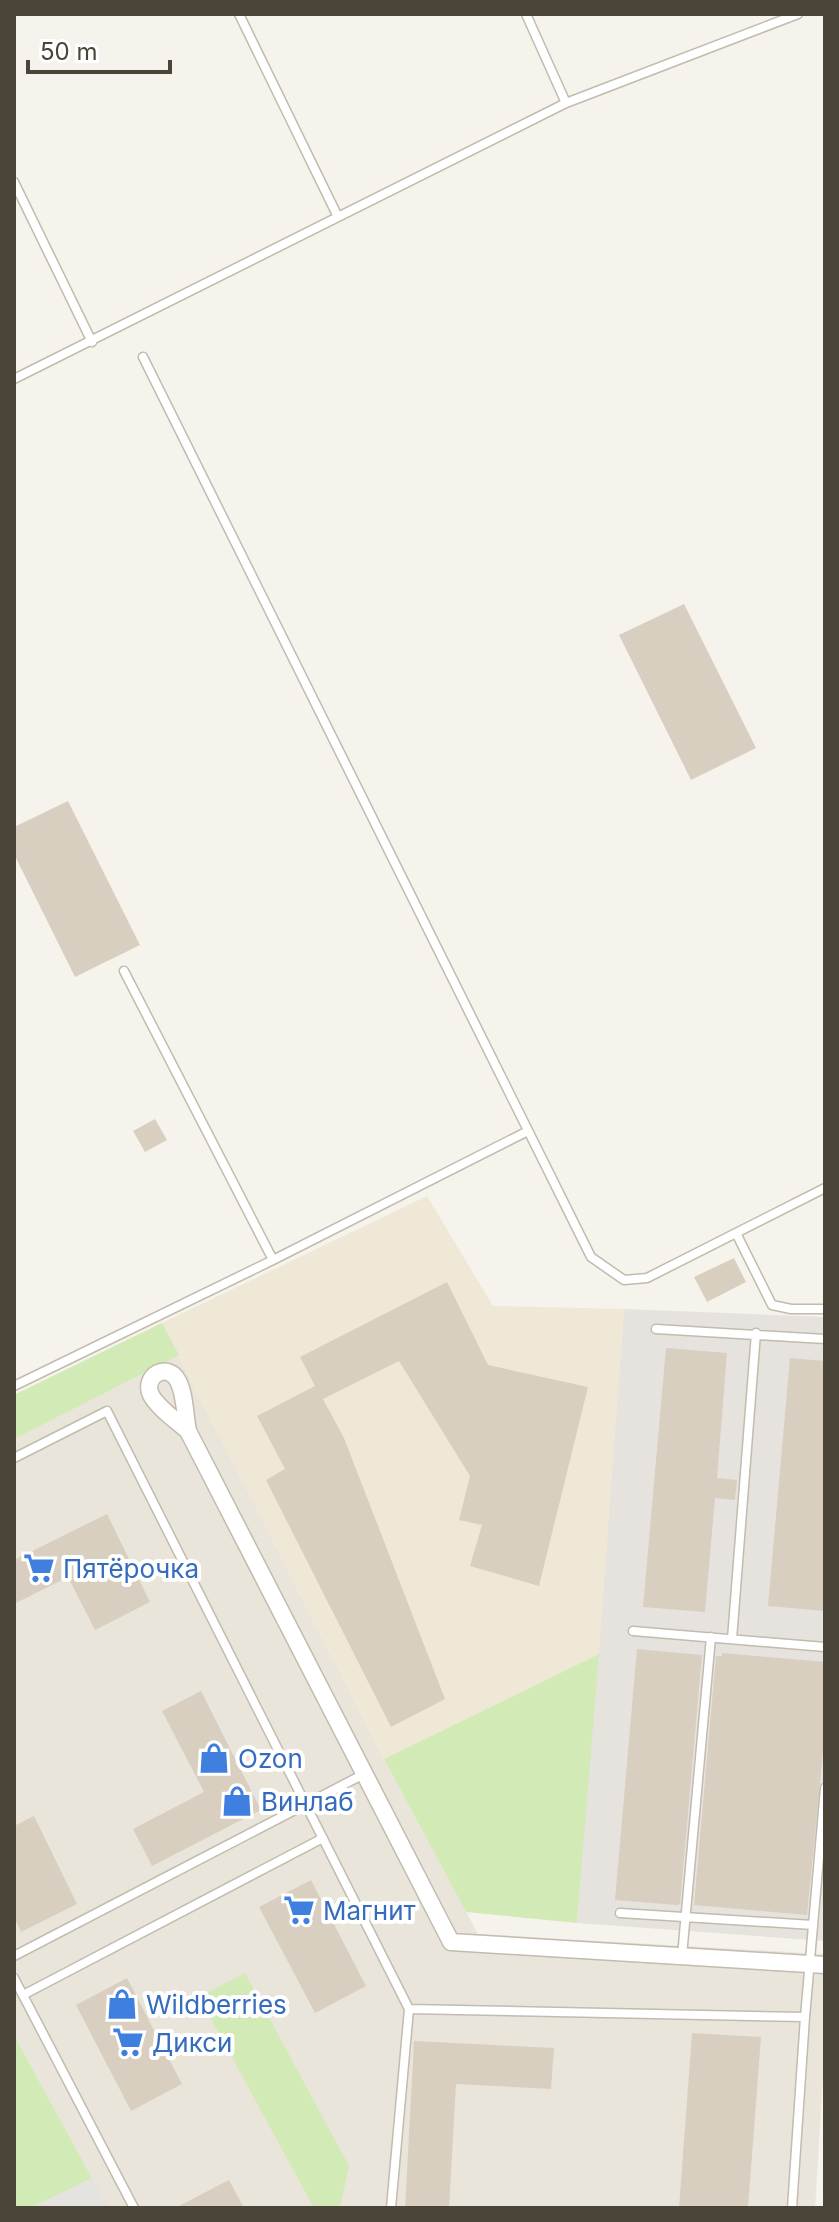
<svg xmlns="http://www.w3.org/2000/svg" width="839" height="2222" font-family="Inter,sans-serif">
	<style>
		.residential { fill: #eae5da }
		.industrial { fill: #e6e2dd }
		.education { fill: #efe8d6 }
		.green { fill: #d2eab5 }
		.parking { fill: #e5e3e0 }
		.building { fill: #d8cfc1 }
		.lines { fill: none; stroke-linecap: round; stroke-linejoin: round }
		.lane-casing { stroke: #c2bbae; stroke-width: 11 }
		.street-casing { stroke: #c2bbae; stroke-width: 19 }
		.lane { stroke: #fff; stroke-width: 8 }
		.street { stroke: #fff; stroke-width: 16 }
		.labels { text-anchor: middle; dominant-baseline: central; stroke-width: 8; stroke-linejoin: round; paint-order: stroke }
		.shop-label { font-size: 26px; fill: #366cbe; stroke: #fff; text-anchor: start }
	</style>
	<rect width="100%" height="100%" fill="#f6f3ec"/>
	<path class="residential" d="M162 1323 384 1759 478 1934 825 1954V2043L815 2208H31L92 2178 14 2035V1395Z"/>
	<path class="industrial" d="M624 1309 825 1317V1941L577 1923Z"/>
	<path class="education" d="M427 1196 493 1306 624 1309 599 1654 384 1759 162 1323Z"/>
	<path class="green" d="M162 1323 179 1355 14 1439V1395Z
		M599 1654 577 1923 466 1912 384 1759Z
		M245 1973 349 2166 340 2208H314L199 1997Z
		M14 2035 92 2178 31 2208H14Z"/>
	<path class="parking" d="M92 2178 109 2208H31Z"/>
	<path class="building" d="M684 604 756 748 691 780 619 635Z
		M68 801 140 945 75 977 14 854V827Z
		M155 1119 167 1140 145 1152 133 1131Z
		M734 1258 746 1282 707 1302 694 1277Z
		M447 1282 488 1365 588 1387 539 1586 470 1566 482 1525 459 1520 470 1476 399 1361 323 1399 344 1438 445 1699 391 1727 266 1480 285 1469 257 1416 315 1386 300 1357Z
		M666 1348 727 1353 717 1478 737 1480 735 1500 715 1498 705 1612 643 1607Z
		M790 1358 825 1361V1611L768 1606Z
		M107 1514 150 1602 95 1630 68 1577 14 1604V1560Z
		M637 1649 702 1655 680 1904 677 1905 615 1900Z
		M722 1653 825 1662V1732L807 1915 694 1905 716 1656H722Z
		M201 1691 261 1810 152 1866 133 1829 204 1792 162 1711Z
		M34 1816 77 1904 21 1932 14 1917V1826Z
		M311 1880 366 1986 315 2013 259 1907Z
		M127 1978 182 2084 131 2111 76 2005Z
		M692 2033 761 2037 748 2208H679Z
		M414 2041 554 2048 551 2089 456 2084 449 2208H405Z
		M229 2180 244 2208H175Z"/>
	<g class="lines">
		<defs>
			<path id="lane" d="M239 14 338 217
				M526 14 566 103
				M14 182 92 342
				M143 357 591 1257 624 1280 647 1278 825 1188
				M14 379 566 103 798 14
				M124 971 273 1260
				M736 1233 772 1305 791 1309H825
				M656 1329 825 1339
				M14 1386 273 1260 528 1131
				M14 1458 107 1411 409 2009 391 2208
				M633 1631 825 1647
				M732 1639 756 1333
				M620 1913 813 1925
				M14 1956 364 1774
				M682 1956 711 1637
				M14 1978 134 2208
				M23 1995 323 1838
				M409 2009 805 2017 792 2208
				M805 2017 825 1788"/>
			<path id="street" d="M188 1431C178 1422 157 1407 151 1395 142 1376 168 1361 178 1381 185 1394 185 1416 188 1431L451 1942 825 1965"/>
		</defs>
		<use href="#lane" class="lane-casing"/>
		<use href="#street" class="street-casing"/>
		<use href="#lane" class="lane"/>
		<use href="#street" class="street"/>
	</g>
	<defs>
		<symbol id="supermarket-bare" viewBox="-9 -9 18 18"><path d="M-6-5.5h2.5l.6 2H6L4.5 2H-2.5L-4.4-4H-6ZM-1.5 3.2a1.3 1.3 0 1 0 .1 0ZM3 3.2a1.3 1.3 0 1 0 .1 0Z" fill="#3f7fe0" stroke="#fff" stroke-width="2.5" paint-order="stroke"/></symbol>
		<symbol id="shop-bare" viewBox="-9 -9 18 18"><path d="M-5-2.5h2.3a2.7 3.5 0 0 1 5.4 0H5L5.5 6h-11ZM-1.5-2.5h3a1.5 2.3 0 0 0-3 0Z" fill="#3f7fe0" stroke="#fff" stroke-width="2.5" paint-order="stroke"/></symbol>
	</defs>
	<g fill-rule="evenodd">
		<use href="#supermarket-bare" x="17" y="1546" width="44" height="44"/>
		<use href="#shop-bare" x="192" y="1736" width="44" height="44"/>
		<use href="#shop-bare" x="215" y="1779" width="44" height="44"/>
		<use href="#supermarket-bare" x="277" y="1888" width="44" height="44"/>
		<use href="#shop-bare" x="100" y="1982" width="44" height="44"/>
		<use href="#supermarket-bare" x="106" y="2020" width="44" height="44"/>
	</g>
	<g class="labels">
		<g class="shop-label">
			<text x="63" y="1568">Пятёрочка</text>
			<text x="238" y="1758">Ozon</text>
			<text x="261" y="1801">Винлаб</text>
			<text x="323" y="1910">Магнит</text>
			<text x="146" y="2004">Wildberries</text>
			<text x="152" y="2042">Дикси</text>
		</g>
	</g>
	<rect width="839" height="2222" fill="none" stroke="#4b4439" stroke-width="32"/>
	<path d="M28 60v12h142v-12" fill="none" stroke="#4b4439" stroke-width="4"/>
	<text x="40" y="60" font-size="24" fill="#4b4439" stroke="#ffffff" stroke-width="6" paint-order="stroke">50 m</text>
</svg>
